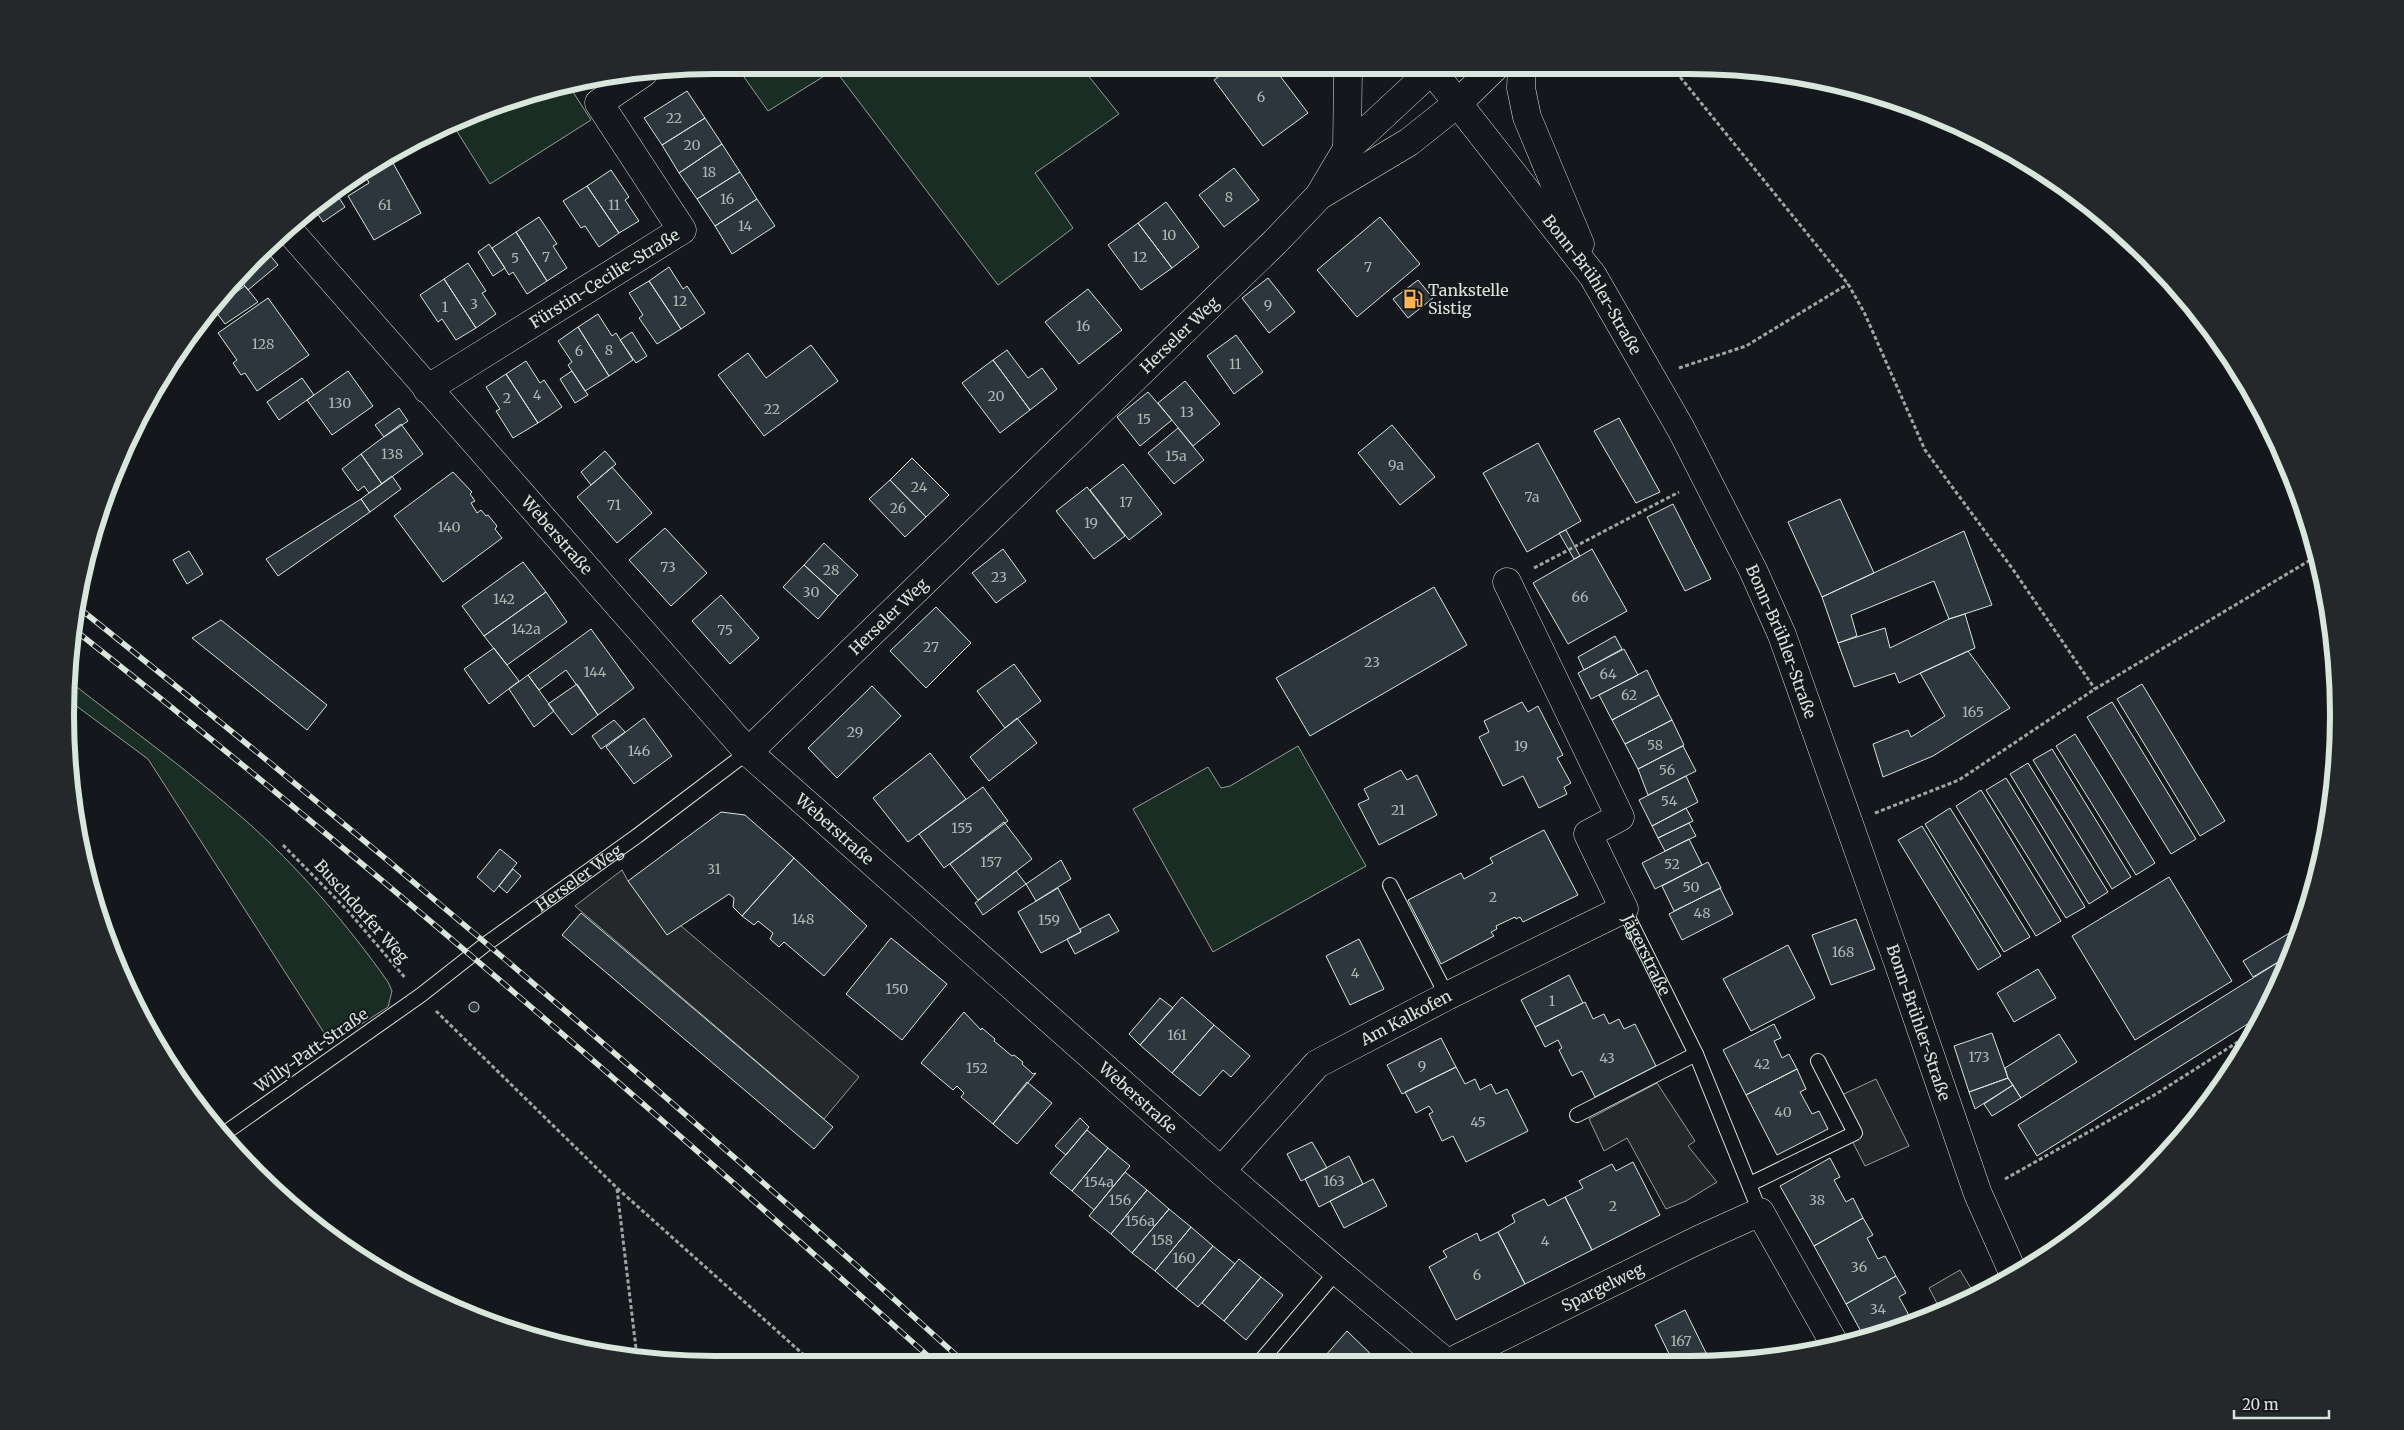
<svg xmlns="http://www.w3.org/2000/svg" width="2404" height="1430" font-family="Merriweather,serif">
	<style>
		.green { fill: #1a2d24; stroke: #939e99 }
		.parking { fill: #24282b; stroke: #939e99 }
		.building { fill: #2c363c; stroke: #d8e6dc }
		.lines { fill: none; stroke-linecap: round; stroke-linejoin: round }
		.service-casing { stroke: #d8e6dc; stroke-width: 16 }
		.minor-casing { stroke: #d8e6dc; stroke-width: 29 }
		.tertiary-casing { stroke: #d8e6dc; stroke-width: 29 }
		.path { stroke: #9da8a2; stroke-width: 3; stroke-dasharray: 4 2.5; stroke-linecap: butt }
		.service { stroke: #14181c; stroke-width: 14 }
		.minor { stroke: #14181c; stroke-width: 28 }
		.tertiary { stroke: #14181c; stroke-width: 28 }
		.rail-casing { stroke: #d8e6dc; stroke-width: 5.5 }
		.rail { stroke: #14181c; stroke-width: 4; stroke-dasharray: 11; stroke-linecap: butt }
		.labels { text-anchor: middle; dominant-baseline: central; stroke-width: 4; stroke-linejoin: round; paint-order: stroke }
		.number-label { font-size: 14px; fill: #adbab4 }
		.street-label { font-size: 16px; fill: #d8e6dc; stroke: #14181c }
		.poi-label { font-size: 16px; fill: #d8e6dc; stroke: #14181c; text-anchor: start }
		.rim { fill: none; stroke: #d8e6dc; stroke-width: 6 }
	</style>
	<rect width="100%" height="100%" fill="#14181c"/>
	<path class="green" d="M1083 69 1119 114 1035 173 1073 228 998 285 835 70Z
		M739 70H834L768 111Z
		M593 79 573 92 591 120 490 184 451 122 506 99Z
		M69 681C128 727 189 771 245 820 297 866 348 925 388 982L392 991 388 1007 360 1025 330 1042 148 759 67 699Z
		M1298 746 1366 866 1213 952 1133 809 1208 767 1221 788 1230 786Z"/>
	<path class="parking" d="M622 870 628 881 859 1077 824 1119 575 906Z
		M1876 1079 1909 1146 1865 1166 1831 1100Z
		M1657 1083 1695 1141 1688 1146 1717 1182 1686 1201 1666 1209 1627 1138 1604 1151 1589 1119Z
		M1960 1270 1975 1295 1941 1311 1929 1288Z"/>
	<path class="building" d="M1230 68H1274L1308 113 1263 146 1214 80Z
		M687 91 705 118 662 145 644 118Z
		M705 118 722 144 679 173 662 145Z
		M722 144 740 172 697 199 679 173Z
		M393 163 421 213 374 240 348 196 369 183 367 179Z
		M1234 168 1259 200 1224 227 1199 195Z
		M611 170 629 197 625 200 639 221 619 233 587 186Z
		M740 172 757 199 715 226 697 199Z
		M587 186 619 233 599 247 585 226 581 228 563 201Z
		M334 190 345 207 323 222 312 205Z
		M757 199 775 226 732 254 715 226Z
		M1166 202 1199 247 1172 268 1138 223Z
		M539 217 557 244 553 246 567 268 547 281 516 232Z
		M1380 217 1420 264 1357 317 1317 270Z
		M1138 223 1172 268 1141 290 1108 245Z
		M516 232 547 281 527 294 513 272 509 275 492 248Z
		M489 244 505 268 493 276 478 252Z
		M264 248 278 265 248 290 238 277Z
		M468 263 486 291 482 293 496 314 476 328 444 279Z
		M669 267 683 289 687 286 705 313 681 329 649 281Z
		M1268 278 1295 312 1269 333 1242 298Z
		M444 279 476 328 456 340 442 319 438 322 420 295Z
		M1418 280 1433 298 1408 318 1393 299Z
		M649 281 681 329 657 344 639 318 643 315 629 293Z
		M245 286 258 302 225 324 213 308Z
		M1088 289 1122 330 1079 364 1045 322Z
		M268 298 309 355 257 391 245 373 241 375 233 363 237 360 218 333Z
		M598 314 612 336 616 333 633 360 609 376 578 327Z
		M578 327 609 376 585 391 568 365 572 362 558 341Z
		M632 332 647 356 636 363 620 340Z
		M1236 335 1263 372 1234 394 1207 356Z
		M811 345 838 381 764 436 718 375 748 353 766 378Z
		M1007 350 1028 378 1042 368 1057 389 1030 410 993 360Z
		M993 360 1030 410 1000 433 962 383Z
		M526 361 540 383 544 380 562 407 538 423 506 374Z
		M348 371 373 406 332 435 307 400Z
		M572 371 588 395 575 403 560 379Z
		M506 374 538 423 513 438 496 411 500 409 486 387Z
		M302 378 314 395 279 420 267 402Z
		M1185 381 1220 424 1193 446 1158 403Z
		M1148 392 1172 420 1140 446 1117 417Z
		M399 408 408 421 384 437 375 425Z
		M1619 418 1660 492 1636 503 1594 431Z
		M401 424 423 454 382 484 361 454Z
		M1392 425 1435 477 1400 505 1358 453Z
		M1178 428 1204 460 1174 484 1148 453Z
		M1538 443 1581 521 1527 552 1483 473Z
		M605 451 616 464 591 485 581 472Z
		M361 454 382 484 369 493 364 486 358 491 342 469Z
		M912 458 949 495 926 517 890 480Z
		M1123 464 1162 514 1129 540 1090 490Z
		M612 467 652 513 617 543 577 497Z
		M453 472 472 492 470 494 475 501 471 503 477 513 481 510 486 516 488 515 497 526 495 529 502 538 443 582 394 516Z
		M392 476 401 489 370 512 361 499Z
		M890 480 926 517 905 537 869 499Z
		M1087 487 1125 536 1094 559 1056 511Z
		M361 499 370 512 278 576 266 559Z
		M1840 499 1874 573 1822 597 1788 522Z
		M1673 504 1711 579 1685 591 1647 517Z
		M665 528 707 573 671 606 629 560Z
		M1566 530 1580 556 1574 559 1559 533Z
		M1964 531 1992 605 1949 619 1934 581 1851 615 1857 636 1838 643 1822 597Z
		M824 543 858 575 838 596 804 565Z
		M1003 549 1026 581 996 603 972 573Z
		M1592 549 1627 611 1568 644 1533 583Z
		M189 551 203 574 187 584 173 560Z
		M523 562 546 592 484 636 462 606Z
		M804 565 838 596 818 619 783 587Z
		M1434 587 1467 645 1310 736 1276 678Z
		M546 592 567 622 507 665 484 636Z
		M721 595 759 638 730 664 692 621Z
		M936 607 971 643 926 688 890 651Z
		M1965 614 1975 648 1899 683 1895 673 1854 687 1838 643 1885 628 1890 648 1949 619Z
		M221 620 327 705 307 730 192 638Z
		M591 629 634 688 598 715 566 670 539 690 528 675Z
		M1615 636 1622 649 1584 670 1578 657Z
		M494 648 519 681 489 704 464 669Z
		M1624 649 1638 675 1591 699 1578 673Z
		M1968 651 2010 708 1933 756 1883 777 1873 744 1908 730 1911 737 1945 716 1920 673Z
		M1014 664 1041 701 1005 728 977 691Z
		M1647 670 1659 695 1612 720 1599 695Z
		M528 675 554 711 534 727 509 689Z
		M577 684 598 715 572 735 548 704Z
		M2142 684 2225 821 2200 836 2117 699Z
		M872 686 901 716 837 778 808 748Z
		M1659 695 1672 720 1625 744 1612 720Z
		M1522 702 1528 712 1538 706 1563 755 1557 758 1571 783 1564 787 1567 794 1539 808 1523 776 1503 786 1479 737 1489 732 1484 721Z
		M2112 702 2196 839 2171 854 2087 717Z
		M644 718 672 756 634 784 606 747Z
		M1017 718 1037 743 989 781 970 757Z
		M614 720 625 732 601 749 592 736Z
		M1672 720 1684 745 1638 769 1625 744Z
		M2075 734 2155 863 2136 875 2056 746Z
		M1683 746 1696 771 1648 795 1638 769Z
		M2052 749 2131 877 2112 889 2033 760Z
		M930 753 966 799 908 842 873 798Z
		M2028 763 2108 892 2089 904 2010 774Z
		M1401 770 1407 780 1417 775 1437 815 1379 845 1358 804 1369 799 1364 789Z
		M1686 776 1698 802 1652 826 1639 800Z
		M2006 778 2085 907 2066 918 1986 790Z
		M983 787 1008 821 944 868 919 834Z
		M1981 790 2061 921 2036 936 1956 806Z
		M1686 808 1693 821 1658 838 1652 826Z
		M1950 808 2030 937 2004 952 1925 824Z
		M721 812 745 815 794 858 742 916 733 907 734 898 729 894 667 935 628 881Z
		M1004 822 1032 859 978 900 950 864Z
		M1689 823 1696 836 1665 851 1658 838Z
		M1922 826 2001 956 1978 970 1898 840Z
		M1544 830 1578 895 1523 922 1520 917 1516 919 1515 917 1496 926 1497 929 1491 932 1494 936 1441 964 1408 900 1461 873 1464 879 1493 863 1490 858Z
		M1689 839 1702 865 1655 889 1642 863Z
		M500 849 517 863 494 892 477 877Z
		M794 858 867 926 824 976 784 942 779 947 770 939 773 933 758 921 754 925 742 916Z
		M1061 860 1071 879 1036 901 1026 884Z
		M1708 862 1721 888 1674 911 1662 886Z
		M513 869 521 876 507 893 499 886Z
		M1016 871 1026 884 983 915 975 903Z
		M2169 877 2232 981 2135 1040 2072 936Z
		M1058 888 1081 932 1041 953 1018 912Z
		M1720 888 1733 914 1682 940 1669 914Z
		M581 913 833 1127 814 1149 562 935Z
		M1109 914 1119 931 1075 954 1067 939 1081 932 1080 929Z
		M1856 919 1875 969 1831 985 1812 935Z
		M2301 926 2293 953 2253 977 2243 961Z
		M891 938 947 984 902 1040 846 994Z
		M1359 939 1384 989 1350 1005 1326 956Z
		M1788 945 1815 998 1751 1031 1723 979Z
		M2293 953 2290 963 2262 1015 2037 1156 2018 1125Z
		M2038 969 2056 998 2014 1022 1997 993Z
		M1569 975 1583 1003 1535 1027 1521 1000Z
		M1182 997 1214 1025 1172 1073 1140 1045Z
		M1160 998 1173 1008 1140 1045 1129 1034Z
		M1585 1002 1593 1019 1604 1014 1609 1024 1619 1019 1624 1029 1635 1024 1656 1066 1595 1097 1582 1071 1572 1076 1559 1050 1562 1048 1558 1040 1545 1047 1535 1027Z
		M469 1007a5 5 0 1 1 10 0a5 5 0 1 1-10 0Z
		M964 1012 981 1030 982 1028 995 1039 994 1041 1012 1056 1014 1055 1023 1062 1022 1064 1033 1074 1036 1073 993 1124 961 1097 964 1093 957 1086 953 1090 921 1063Z
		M1774 1024 1781 1038 1774 1041 1782 1058 1789 1054 1797 1069 1746 1095 1723 1050Z
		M1214 1025 1250 1056 1231 1077 1223 1070 1200 1096 1172 1073Z
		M1992 1033 2008 1078 1969 1092 1954 1046Z
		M2059 1034 2077 1062 2021 1098 2008 1078 2005 1068Z
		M1441 1038 1456 1067 1402 1094 1387 1065Z
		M1456 1067 1465 1084 1475 1079 1480 1090 1491 1084 1496 1094 1507 1089 1528 1131 1466 1162 1453 1136 1442 1141 1429 1114 1433 1112 1429 1106 1416 1113 1405 1092Z
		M1797 1069 1806 1089 1800 1092 1812 1114 1819 1111 1828 1129 1777 1155 1746 1095Z
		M2008 1078 2013 1085 1975 1109 1969 1092Z
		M1027 1082 1052 1103 1017 1144 993 1124Z
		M2013 1085 2021 1098 1992 1116 1984 1104Z
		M1080 1118 1089 1127 1066 1155 1055 1146Z
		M1087 1130 1108 1148 1072 1191 1050 1173Z
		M1312 1142 1327 1168 1301 1181 1287 1154Z
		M1108 1148 1130 1166 1094 1210 1072 1191Z
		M1349 1156 1363 1184 1319 1207 1305 1179Z
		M1830 1158 1840 1177 1834 1180 1846 1202 1853 1198 1863 1218 1814 1246 1780 1186Z
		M1633 1162 1660 1215 1592 1250 1565 1197 1583 1188 1579 1181 1612 1164 1616 1171Z
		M1125 1172 1147 1190 1111 1234 1089 1216Z
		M1373 1179 1387 1206 1344 1228 1330 1201Z
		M1147 1190 1169 1209 1132 1253 1111 1234Z
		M1565 1197 1592 1250 1525 1284 1498 1232 1515 1222 1512 1215 1544 1199 1548 1206Z
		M1169 1209 1191 1227 1155 1271 1132 1253Z
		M1863 1218 1873 1235 1867 1238 1878 1259 1885 1256 1896 1276 1846 1304 1814 1246Z
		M1191 1227 1213 1246 1176 1289 1155 1271Z
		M1498 1232 1525 1284 1456 1320 1429 1267 1447 1257 1443 1251 1477 1233 1480 1241Z
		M1213 1246 1235 1264 1198 1307 1176 1289Z
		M1239 1259 1261 1277 1224 1321 1202 1303Z
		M1896 1276 1906 1293 1899 1297 1911 1319 1918 1315 1921 1320 1898 1331 1864 1337 1846 1304Z
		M1261 1277 1283 1295 1246 1340 1224 1321Z
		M1685 1310 1708 1357 1695 1364H1674L1655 1325Z
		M1347 1331 1381 1364H1318Z"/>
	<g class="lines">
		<defs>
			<g id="service">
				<path d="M1390 885 1447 996"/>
				<path id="s1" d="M1624 909 1696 1054 1760 1212"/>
				<path d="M1577 1115 1696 1054"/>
				<path id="s2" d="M222 1135 421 995 486 944 637 836 748 752"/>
				<path d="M1750 1184 1855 1133 1818 1061"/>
				<path d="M1258 1364 1337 1271"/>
			</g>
			<g id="minor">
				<path d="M1347 149 1348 68"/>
				<path d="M1322 194 1409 142 1458 103"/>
				<path id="s3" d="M287 228 748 752 1221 1171 1337 1271 1448 1364"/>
				<path id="s4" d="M427 389 682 230 599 103 643 73 641 71"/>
				<path id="s5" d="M748 752 1275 242 1319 196 1347 149 1432 70"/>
				<path id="s6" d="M1221 1171 1317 1064 1447 996 1624 909 1588 834 1620 817 1507 582"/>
				<path id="s7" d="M1448 1363 1698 1240 1760 1212 1834 1343"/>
			</g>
			<g id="tertiary">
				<path d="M1522 67 1521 88 1527 117 1580 244"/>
				<path id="s8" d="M1430 68 1593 276 1681 429 1753 570 1782 635 1899 965 1978 1194 2015 1277"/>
				<path d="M1458 103 1495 67"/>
			</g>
		</defs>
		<use href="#service" class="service-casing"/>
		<use href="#minor" class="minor-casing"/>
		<use href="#tertiary" class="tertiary-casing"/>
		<path class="path" d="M1672 67 1848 284 1864 312 1925 450 2012 568 2095 689
			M673 75 680 70
			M1679 368 1746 346 1848 284
			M1534 568 1679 492
			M1875 813 1959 780 2095 689 2317 556
			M283 845 349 912 406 979
			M436 1011 617 1188 814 1364
			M2005 1179 2156 1094 2252 1033
			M617 1189 637 1357"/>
		<use href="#service" class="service"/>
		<use href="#minor" class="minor"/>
		<use href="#tertiary" class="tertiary"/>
		<defs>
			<path id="rail" d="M79 608C383 851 678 1103 966 1364
				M76 631C372 865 656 1112 937 1364"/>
		</defs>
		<use href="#rail" class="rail-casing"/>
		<use href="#rail" class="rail"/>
	</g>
	<defs>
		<symbol id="fuel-bare" viewBox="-9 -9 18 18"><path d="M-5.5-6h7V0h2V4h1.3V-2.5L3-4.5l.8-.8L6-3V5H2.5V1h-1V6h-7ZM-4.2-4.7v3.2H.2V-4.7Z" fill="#ffb74d" stroke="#14181c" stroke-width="2.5" paint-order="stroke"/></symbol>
	</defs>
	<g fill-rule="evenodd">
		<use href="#fuel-bare" x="1399" y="285" width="28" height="28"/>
	</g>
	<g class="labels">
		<g class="number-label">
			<text x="1261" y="97">6</text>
			<text x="674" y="118">22</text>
			<text x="692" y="145">20</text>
			<text x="709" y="172">18</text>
			<text x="1229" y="197">8</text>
			<text x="727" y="199">16</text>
			<text x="385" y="205">61</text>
			<text x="614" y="205">11</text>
			<text x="745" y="226">14</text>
			<text x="1169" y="235">10</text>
			<text x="546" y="257">7</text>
			<text x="1140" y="257">12</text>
			<text x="515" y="258">5</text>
			<text x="1368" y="267">7</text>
			<text x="680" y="301">12</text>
			<text x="474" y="304">3</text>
			<text x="1268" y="305">9</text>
			<text x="445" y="307">1</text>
			<text x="1083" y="326">16</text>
			<text x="263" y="344">128</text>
			<text x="609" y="350">8</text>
			<text x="579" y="351">6</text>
			<text x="1235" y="364">11</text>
			<text x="537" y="395">4</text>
			<text x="996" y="396">20</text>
			<text x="507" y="398">2</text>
			<text x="340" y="403">130</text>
			<text x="772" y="409">22</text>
			<text x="1187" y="412">13</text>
			<text x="1144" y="419">15</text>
			<text x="392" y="454">138</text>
			<text x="1176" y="456">15a</text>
			<text x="1396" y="465">9a</text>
			<text x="919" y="487">24</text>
			<text x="1532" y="497">7a</text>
			<text x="1126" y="502">17</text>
			<text x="614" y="505">71</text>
			<text x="898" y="508">26</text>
			<text x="1091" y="523">19</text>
			<text x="449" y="527">140</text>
			<text x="668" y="567">73</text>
			<text x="831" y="570">28</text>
			<text x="999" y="577">23</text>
			<text x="811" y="592">30</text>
			<text x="1580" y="597">66</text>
			<text x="504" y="599">142</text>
			<text x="526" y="629">142a</text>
			<text x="725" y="630">75</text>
			<text x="931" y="647">27</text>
			<text x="1372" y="662">23</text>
			<text x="595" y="672">144</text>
			<text x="1608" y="674">64</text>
			<text x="1629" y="695">62</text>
			<text x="1973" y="712">165</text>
			<text x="855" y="732">29</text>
			<text x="1655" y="745">58</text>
			<text x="1521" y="746">19</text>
			<text x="639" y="751">146</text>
			<text x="1667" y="770">56</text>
			<text x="1669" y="801">54</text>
			<text x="1398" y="810">21</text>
			<text x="962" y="828">155</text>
			<text x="991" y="862">157</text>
			<text x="1672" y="864">52</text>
			<text x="714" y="869">31</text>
			<text x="1691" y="887">50</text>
			<text x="1493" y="897">2</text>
			<text x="1702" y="913">48</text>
			<text x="803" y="919">148</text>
			<text x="1049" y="920">159</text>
			<text x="1843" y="952">168</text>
			<text x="1355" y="973">4</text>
			<text x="897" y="989">150</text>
			<text x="1552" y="1001">1</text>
			<text x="1177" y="1035">161</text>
			<text x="1979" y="1057">173</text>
			<text x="1607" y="1058">43</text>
			<text x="1762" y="1064">42</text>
			<text x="1422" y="1066">9</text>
			<text x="977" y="1068">152</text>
			<text x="1783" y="1112">40</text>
			<text x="1478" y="1122">45</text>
			<text x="1334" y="1181">163</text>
			<text x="1099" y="1182">154a</text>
			<text x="1120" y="1200">156</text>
			<text x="1817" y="1200">38</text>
			<text x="1613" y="1206">2</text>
			<text x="1140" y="1221">156a</text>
			<text x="1162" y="1240">158</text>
			<text x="1545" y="1241">4</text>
			<text x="1184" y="1258">160</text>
			<text x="1859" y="1267">36</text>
			<text x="1477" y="1275">6</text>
			<text x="1878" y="1309">34</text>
			<text x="1681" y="1341">167</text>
		</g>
		<g class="street-label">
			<text stroke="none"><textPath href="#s4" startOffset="209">Fürstin-Cecilie-Straße</textPath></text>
			<text stroke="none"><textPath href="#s8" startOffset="271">Bonn-Brühler-Straße</textPath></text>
			<text stroke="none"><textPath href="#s5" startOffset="600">Herseler Weg</textPath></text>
			<text stroke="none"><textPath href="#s3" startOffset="409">Weberstraße</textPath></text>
			<text stroke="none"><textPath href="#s5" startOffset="195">Herseler Weg</textPath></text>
			<text stroke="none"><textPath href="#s8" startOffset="676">Bonn-Brühler-Straße</textPath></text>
			<text stroke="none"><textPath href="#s3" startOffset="814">Weberstraße</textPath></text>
			<text stroke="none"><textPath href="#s2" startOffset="440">Herseler Weg</textPath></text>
			<text transform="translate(362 911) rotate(48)">Buschdorfer Weg</text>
			<text stroke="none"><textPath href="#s1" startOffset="51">Jägerstraße</textPath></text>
			<text stroke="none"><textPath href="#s6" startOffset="244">Am Kalkofen</textPath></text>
			<text stroke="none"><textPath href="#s8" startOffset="1081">Bonn-Brühler-Straße</textPath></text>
			<text transform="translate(311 1050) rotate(-35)">Willy-Patt-Straße</text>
			<text stroke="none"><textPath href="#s3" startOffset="1219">Weberstraße</textPath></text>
			<text stroke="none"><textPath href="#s7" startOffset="172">Spargelweg</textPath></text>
		</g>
		<g class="poi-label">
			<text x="1428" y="290">Tankstelle<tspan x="1428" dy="18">Sistig</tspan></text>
		</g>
	</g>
	<path d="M0 0H2404V1430H0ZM715 74H1689A641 641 0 0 1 2330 715V715A641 641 0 0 1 1689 1356H715A641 641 0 0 1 74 715V715A641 641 0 0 1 715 74Z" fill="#24282b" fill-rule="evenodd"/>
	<path class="rim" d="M715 74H1689A641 641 0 0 1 2330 715V715A641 641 0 0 1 1689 1356H715A641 641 0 0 1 74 715V715A641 641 0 0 1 715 74Z"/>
	<path d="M2234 1410v8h95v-8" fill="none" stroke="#d8e6dc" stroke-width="2.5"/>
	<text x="2242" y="1410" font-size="15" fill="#d8e6dc" stroke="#14181c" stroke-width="4" paint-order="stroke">20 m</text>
</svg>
